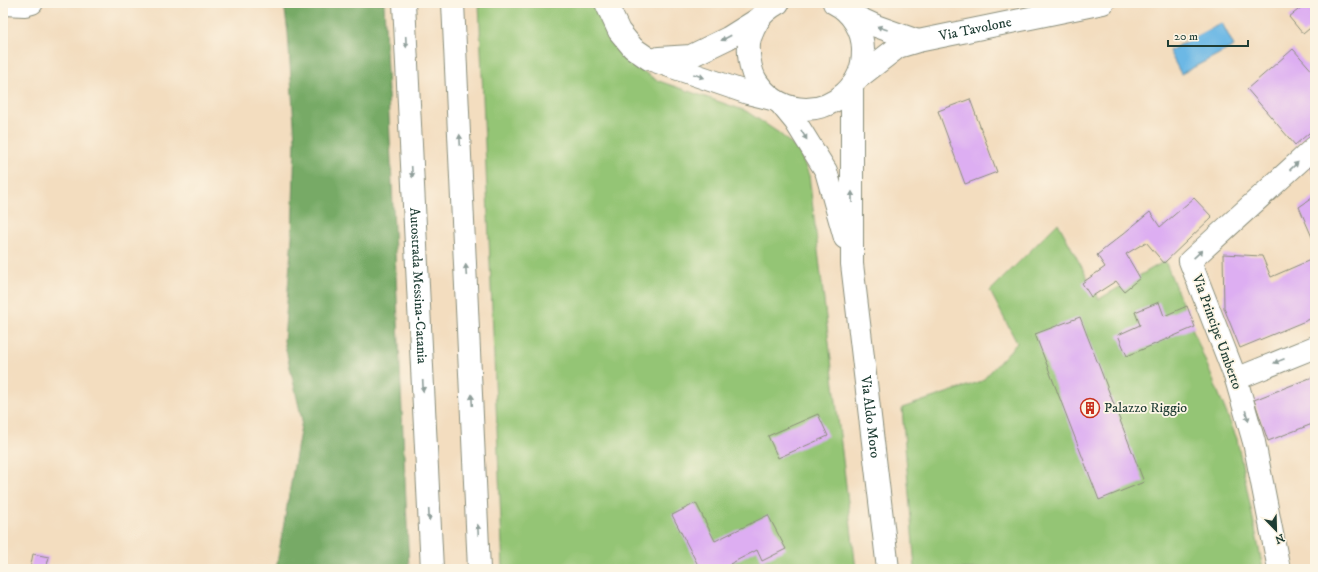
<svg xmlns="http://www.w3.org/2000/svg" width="1318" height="572" font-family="'IM FELL DW Pica',serif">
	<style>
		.green { fill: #94c575; stroke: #5a8154 }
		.forest { fill: #7a6; stroke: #4b744d }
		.water { fill: #6cb8e5; stroke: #467a8c }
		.building { fill: #ddaef2 }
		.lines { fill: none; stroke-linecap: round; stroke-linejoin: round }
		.minor-casing { stroke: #898d7a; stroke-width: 24 }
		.major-casing { stroke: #898d7a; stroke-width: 24 }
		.highway-casing { stroke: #898d7a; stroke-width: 24 }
		.minor { stroke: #fff; stroke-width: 22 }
		.major { stroke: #fff; stroke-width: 22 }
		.highway { stroke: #fff; stroke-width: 22 }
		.oneway { fill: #8f9e9a }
		.labels { text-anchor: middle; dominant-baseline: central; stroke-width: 3.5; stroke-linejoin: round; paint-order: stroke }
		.street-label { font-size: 14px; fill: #1f3d34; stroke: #fcf5e5 }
		.poi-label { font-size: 14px; fill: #1f3d34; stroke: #fcf5e5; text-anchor: start }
	</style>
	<rect width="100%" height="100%" fill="#fcf5e5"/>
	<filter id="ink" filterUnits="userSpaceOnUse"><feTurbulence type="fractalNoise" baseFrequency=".025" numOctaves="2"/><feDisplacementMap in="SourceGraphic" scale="8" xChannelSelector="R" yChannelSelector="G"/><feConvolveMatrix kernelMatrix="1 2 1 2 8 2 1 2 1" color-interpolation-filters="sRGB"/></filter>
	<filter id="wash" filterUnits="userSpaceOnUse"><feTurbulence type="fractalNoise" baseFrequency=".012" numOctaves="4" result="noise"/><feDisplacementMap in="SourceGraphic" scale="16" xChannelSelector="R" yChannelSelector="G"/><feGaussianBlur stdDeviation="0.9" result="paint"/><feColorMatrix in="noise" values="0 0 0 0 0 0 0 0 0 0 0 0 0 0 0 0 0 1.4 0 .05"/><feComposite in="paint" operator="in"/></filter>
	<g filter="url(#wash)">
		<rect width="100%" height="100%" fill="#f3ddbf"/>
		<path class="green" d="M479 3H595L596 8 611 39 635 66 656 80 746 111 779 133 799 151 809 175 856 569H503Z
			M1058 223 1099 299 1165 261 1237 439 1263 569H915L902 408 982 381 1017 343 990 291Z"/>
		<path class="forest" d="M284 3H384L409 569H276L302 420 284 341 292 237 295 140 288 33Z"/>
		<path class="water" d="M1222 23 1234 46 1181 74 1169 51Z"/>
		<g id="blocks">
			<path class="building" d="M1307 3H1315V24L1303 34 1289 17Z
				M1293 49 1315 74V128L1295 145 1247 89Z
				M970 99 997 172 965 184 938 111Z
				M1315 156V179L1308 162Z
				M1315 196V244L1299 207Z
				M1194 198 1212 217 1164 263 1146 242 1126 254 1140 278 1124 291 1116 281 1091 297 1082 283 1105 267 1097 255 1150 212 1160 227Z
				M1223 254 1262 256 1271 277 1315 258V317L1240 348 1224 308Z
				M1159 302 1164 316 1187 306 1195 327 1127 356 1118 335 1140 325 1135 312Z
				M1080 317 1144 482 1099 500 1035 334Z
				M1315 376V423L1268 441 1254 400Z
				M818 414 828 436 778 458 768 436Z
				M696 503 715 541 768 515 786 549 762 561 757 550 730 564 733 569H700L672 515Z
				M33 554 49 557 46 569H30Z"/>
		</g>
	</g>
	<g filter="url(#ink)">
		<use href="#blocks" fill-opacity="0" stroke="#898d7a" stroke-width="1"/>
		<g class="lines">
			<defs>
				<g id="minor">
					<path d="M606 3 619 31 633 48 649 59 748 93 772 99"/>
					<path d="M3 4 25 5 32 3"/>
					<path d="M848 13 876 26 918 41"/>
					<path d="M659 58 691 56 728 38 760 18"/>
					<path id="s1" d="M858 78 898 47 918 41 1103 3"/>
					<path d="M1236 379 1315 347"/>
					<path d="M1279 569 1254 442 1236 379 1190 261 1315 147"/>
				</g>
				<g id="major">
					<path d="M778 3C771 7 764 12 759 19 756 24 752 32 750 38 747 50 750 72 757 82 778 113 818 118 845 93 858 81 863 68 863 50 863 31 852 12 834 3"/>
					<path id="s2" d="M852 86V264L888 569"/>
					<path d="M781 104 795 121 826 171 845 238"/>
				</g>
				<g id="highway">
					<path id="s3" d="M404 3 432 569"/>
					<path d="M453 3 479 569"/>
				</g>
			</defs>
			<use href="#minor" class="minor-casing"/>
			<use href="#major" class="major-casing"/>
			<use href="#highway" class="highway-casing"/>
			<use href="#minor" class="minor"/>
			<use href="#major" class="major"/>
			<use href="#highway" class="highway"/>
		</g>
		<defs><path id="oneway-solid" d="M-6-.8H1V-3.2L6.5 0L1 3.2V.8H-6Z"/></defs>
		<g class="oneway">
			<use href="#oneway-solid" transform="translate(882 28) rotate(-161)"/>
			<use href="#oneway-solid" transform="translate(726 38) rotate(152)"/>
			<use href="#oneway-solid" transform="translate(406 42) rotate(87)"/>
			<use href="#oneway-solid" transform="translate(699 76) rotate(19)"/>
			<use href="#oneway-solid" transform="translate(804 135) rotate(59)"/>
			<use href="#oneway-solid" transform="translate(460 140) rotate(-93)"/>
			<use href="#oneway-solid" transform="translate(1294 166) rotate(-43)"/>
			<use href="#oneway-solid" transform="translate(412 172) rotate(87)"/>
			<use href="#oneway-solid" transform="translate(852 197) rotate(-90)"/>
			<use href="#oneway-solid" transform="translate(1198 254) rotate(-43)"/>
			<use href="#oneway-solid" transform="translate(466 270) rotate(-93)"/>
			<use href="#oneway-solid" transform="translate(1279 361) rotate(158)"/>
			<use href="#oneway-solid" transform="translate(423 386) rotate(87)"/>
			<use href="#oneway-solid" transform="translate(472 400) rotate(-93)"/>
			<use href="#oneway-solid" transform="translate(1247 416) rotate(73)"/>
			<use href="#oneway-solid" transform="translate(429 515) rotate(87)"/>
			<use href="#oneway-solid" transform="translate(478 530) rotate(-93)"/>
		</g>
	</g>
	<defs>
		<symbol id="building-ring" viewBox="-11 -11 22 22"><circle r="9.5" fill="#fcf5e5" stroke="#c8321e" stroke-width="1.5"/><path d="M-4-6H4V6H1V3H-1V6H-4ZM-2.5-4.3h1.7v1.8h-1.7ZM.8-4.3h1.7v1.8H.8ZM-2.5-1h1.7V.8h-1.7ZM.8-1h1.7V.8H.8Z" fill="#c8321e"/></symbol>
	</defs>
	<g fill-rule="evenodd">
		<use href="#building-ring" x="1079" y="397" width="22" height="22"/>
	</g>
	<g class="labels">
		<g class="street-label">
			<text stroke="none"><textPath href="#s1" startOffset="130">Via Tavolone</textPath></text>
			<text stroke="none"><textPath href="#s3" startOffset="283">Autostrada Messina-Catania</textPath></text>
			<text transform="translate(1217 332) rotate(70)">Via Principe Umberto</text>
			<text stroke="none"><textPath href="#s2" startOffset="332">Via Aldo Moro</textPath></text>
		</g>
		<g class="poi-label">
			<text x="1104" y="408">Palazzo Riggio</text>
		</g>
	</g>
	<rect width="1318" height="572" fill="none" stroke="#fcf5e5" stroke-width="16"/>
	<g transform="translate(1276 530) rotate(157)" stroke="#fcf5e5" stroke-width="3" paint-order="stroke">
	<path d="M0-3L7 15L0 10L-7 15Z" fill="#1f3d34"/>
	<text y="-6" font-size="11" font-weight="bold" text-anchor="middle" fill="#1f3d34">N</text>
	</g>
	<path d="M1168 40v6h80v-6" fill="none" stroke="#1f3d34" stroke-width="2"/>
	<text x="1174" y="40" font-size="12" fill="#1f3d34" stroke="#fcf5e5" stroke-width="3" paint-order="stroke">20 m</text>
</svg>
